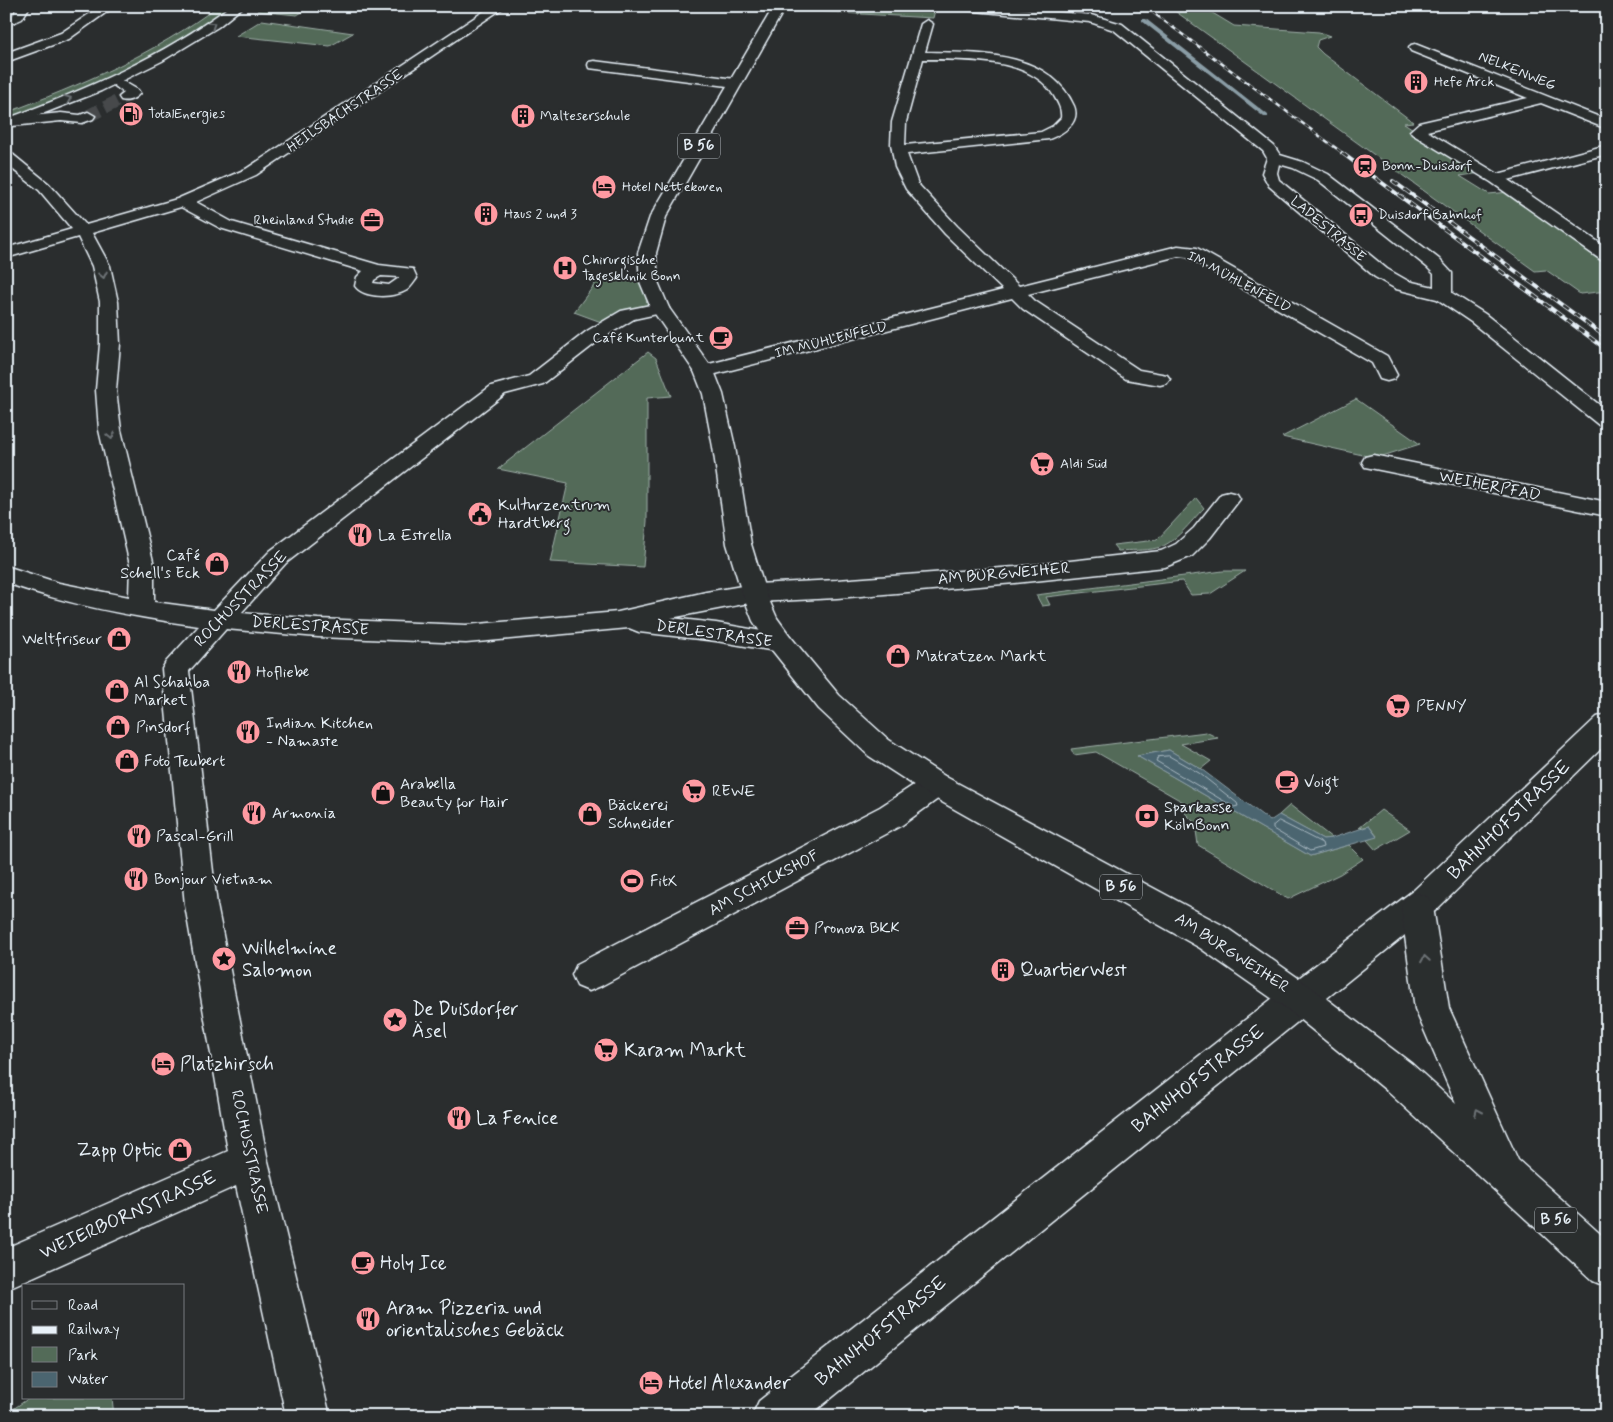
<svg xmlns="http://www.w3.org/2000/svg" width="1613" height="1422" font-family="Mynerve,sans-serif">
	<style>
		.green { fill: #536b58; stroke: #9eaea8 }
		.water { fill: #4b6570; stroke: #8a9da6 }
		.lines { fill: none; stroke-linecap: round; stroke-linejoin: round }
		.shore { stroke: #a9b9c2; stroke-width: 1 }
		.stream { fill: #8a9da6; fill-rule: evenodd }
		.minor-tunnel { stroke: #464a4c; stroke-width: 13; stroke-dasharray: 13 6; stroke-linecap: butt }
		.minor-casing { stroke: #e8f1f8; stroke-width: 3 }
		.major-casing { stroke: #e8f1f8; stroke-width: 3 }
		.minor { fill: #2a2d2e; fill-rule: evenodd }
		.major { fill: #2a2d2e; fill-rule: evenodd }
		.rail-far1-casing { stroke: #e8f1f8; stroke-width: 2.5 }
		.rail-casing { stroke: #e8f1f8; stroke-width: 4 }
		.rail-far1 { stroke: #2a2d2e; stroke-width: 2; stroke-dasharray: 5; stroke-linecap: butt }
		.rail { stroke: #2a2d2e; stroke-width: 2.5; stroke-dasharray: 7; stroke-linecap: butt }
		.oneway { stroke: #6c7275 }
		.labels { text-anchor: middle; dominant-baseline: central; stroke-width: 4; stroke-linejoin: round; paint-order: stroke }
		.far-street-label { font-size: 14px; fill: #e8f1f8; stroke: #2a2d2e }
		.far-poi-label { font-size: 14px; fill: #e8f1f8; stroke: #2a2d2e; text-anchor: start }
		.shield { fill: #2a2d2e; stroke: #afb6bb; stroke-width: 1 }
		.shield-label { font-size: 15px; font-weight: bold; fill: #e8f1f8 }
		.street-label { font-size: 16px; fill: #e8f1f8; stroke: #2a2d2e }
		.poi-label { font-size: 16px; fill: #e8f1f8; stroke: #2a2d2e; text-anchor: start }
		.near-street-label { font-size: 19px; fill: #e8f1f8; stroke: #2a2d2e }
		.near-poi-label { font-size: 19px; fill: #e8f1f8; stroke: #2a2d2e; text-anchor: start }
	</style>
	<rect width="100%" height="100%" fill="#2a2d2e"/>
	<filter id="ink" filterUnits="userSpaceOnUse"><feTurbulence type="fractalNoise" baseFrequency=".02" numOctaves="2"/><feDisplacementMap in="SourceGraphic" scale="10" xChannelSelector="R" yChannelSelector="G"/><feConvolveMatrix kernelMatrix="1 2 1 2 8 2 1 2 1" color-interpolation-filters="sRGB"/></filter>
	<g filter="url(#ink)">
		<path class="green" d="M218 6H230C164 58 84 90 6 120V113C80 85 155 54 218 6Z
			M266 6H313L297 15 257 11Z
			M817 6H864L859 14 814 11Z
			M865 6 935 10 933 18 861 14Z
			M1168 6H1201L1234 26 1319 32 1330 36 1318 40 1316 47 1323 54 1413 122 1404 123 1481 173 1460 176 1489 194 1510 192 1607 263V291L1580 294 1546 270 1535 271Z
			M262 20 353 33 330 46 236 36Z
			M601 276 641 278 648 307 604 323 574 312Z
			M648 352 656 358 671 396 647 398V521L643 567 550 562 568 483 498 469Z
			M1356 399 1420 444 1376 458 1282 437Z
			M1196 498 1204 508C1191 521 1175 544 1157 548 1145 551 1130 550 1118 551L1113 545 1157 540Z
			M1223 571H1245L1210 594 1191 595 1182 581 1046 597 1050 605 1042 606 1036 595Z
			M1206 732 1218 738 1181 744 1211 761 1201 769 1169 750 1137 756 1310 856 1349 845 1363 859 1340 874 1288 899 1198 845 1195 823 1185 813 1190 806 1096 752 1074 755 1071 749Z
			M1290 805 1332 838 1323 839 1279 815Z
			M1381 810 1410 830 1376 850 1367 840 1377 836 1369 826 1359 828Z
			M29 1398H112L114 1416H6V1414Z"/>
		<path class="water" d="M1169 750 1201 769 1270 821 1279 815 1323 839 1332 838 1369 826 1377 837 1310 856 1137 756Z"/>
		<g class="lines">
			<path class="shore" d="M1169 756 1199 773 1237 803 1238 806 1234 807 1156 761 1158 757Z
				M1279 821 1322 843 1323 847 1310 851 1273 829V826Z"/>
			<path class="stream" d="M1142 19H1146L1268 115V117H1264L1142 21Z"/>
			<path class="minor-tunnel" d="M88 116 126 97"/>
			<defs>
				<path id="minor" d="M18 6H30L22 19 6 26V18L13 15Z
					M101 6H115L69 39 6 62V53L61 33Z
					M492 6H506L256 175 196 202 232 222 379 265 413 269 417 278C414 282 411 287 407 290 394 298 364 299 355 286L357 277 363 271 220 228 181 207 92 233 110 266 118 302 120 344 116 390 121 430 154 565V602L214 610 270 551 491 386 529 376 587 331 621 311 660 303 666 304 669 308 666 312 634 319 601 339 543 384 505 394 286 563 241 613 318 619 466 625 618 612 706 592 754 584 837 580 1015 567 1161 551 1176 544 1194 528 1221 494 1229 492 1237 494 1240 499 1210 538 1192 556 1165 567 1015 583 837 598 754 602 671 618 716 623 790 636 794 643 790 650 781 652 716 641 639 632 629 628 466 643 318 637 226 629 189 671 217 905 268 1161 330 1416H286L236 1186 6 1289V1248L228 1151 185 905 162 669 166 662 199 626C134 617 69 605 6 583V566L59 583 129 597 130 565 99 430 96 390 100 344V302L92 266 78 237 6 258V248L72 229 39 190 6 164V152L11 153 49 184 86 225 177 199 246 169ZM381 276 399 277V278L389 285 373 283 374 280Z
					M948 6H993L1091 15 1122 24 1274 146 1280 155 1303 162 1328 174 1439 259 1452 273V293L1485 314 1607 411V428L1600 426 1471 322 1437 299 1396 289 1375 277 1269 186 1262 173 1267 158 1263 151 1114 30 1090 22 954 9ZM1279 164 1293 168 1318 180 1427 267 1434 274V287L1408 281 1387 269 1279 180 1277 173Z
					M927 20 933 24 925 52C977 53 1049 50 1074 106 1081 123 1062 134 1049 139L907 154 918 184 957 226 1019 286 1178 246 1197 248 1387 356 1397 375 1394 379 1387 381 1380 379 1372 363 1187 257 1178 256 1028 294 1035 301 1139 370 1167 375 1170 379 1167 383 1160 385 1126 379 1023 309 1012 298 704 377 697 375 694 371 697 367 1003 290 945 234 906 189 895 167 891 144 892 122 921 24ZM923 59C962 60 1031 56 1054 96 1058 103 1062 109 1061 118L1053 126 1041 132 905 145 906 122Z
					M1415 44 1607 120V129L1541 103 1427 131 1498 174 1607 145V154L1508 180 1607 248V261L1601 260 1491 182 1412 134 1410 131 1419 123 1528 98 1411 51 1409 48 1411 45Z
					M594 61 735 79 742 83 735 87 589 68 588 65 589 62Z
					M114 76 138 90 140 93C135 99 128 102 121 100L119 97 124 93 107 80Z
					M88 112 95 116 93 119 82 123 61 121 12 126 6 124 7 119 12 118 61 113 80 115Z
					M1373 455 1607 502V516L1365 467 1362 462 1365 457Z
					M1607 714V743L1436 910 809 1416H752L759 1401 1287 987 1414 890 1597 717Z
					M936 773 946 777 951 785 946 793 902 825 601 986 589 991 577 986 572 975 577 964 880 807 926 777Z"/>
				<path id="major" d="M230 6H244L218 27 162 61 101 91 6 128V119C85 90 163 57 230 6Z
					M774 6H786L666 217 656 253 658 282 669 308 714 371 723 394 735 447 751 544 766 593 777 618 790 636 839 695 889 740 946 777 1224 926 1311 987 1412 1064 1456 1104 1415 1009 1401 907 1406 897 1417 893 1428 897 1433 907 1449 1008 1518 1160 1607 1240V1287L1593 1281 1386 1090 1287 1009 1200 948 926 793 869 756 819 709 772 650 753 621 742 593 727 544 713 447 703 394 694 371 651 308 640 282 638 253 650 217Z"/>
			</defs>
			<use href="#minor" class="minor-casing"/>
			<use href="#major" class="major-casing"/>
			<use href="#minor" class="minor"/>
			<use href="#major" class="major"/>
			<defs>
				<path id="rail-far1" d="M1144 6 1344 154"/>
				<path id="rail" d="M1342 153 1607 350
					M1393 181 1607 338"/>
			</defs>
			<use href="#rail-far1" class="rail-far1-casing"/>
			<use href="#rail" class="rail-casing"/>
			<use href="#rail-far1" class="rail-far1"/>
			<use href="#rail" class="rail"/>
		</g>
		<defs><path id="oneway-chevron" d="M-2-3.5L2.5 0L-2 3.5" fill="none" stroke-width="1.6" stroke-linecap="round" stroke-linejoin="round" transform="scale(1.25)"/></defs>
		<g class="oneway">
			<use href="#oneway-chevron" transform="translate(212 25) rotate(-34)"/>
			<use href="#oneway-chevron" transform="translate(68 99) rotate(-22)"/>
			<use href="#oneway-chevron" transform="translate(103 275) rotate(78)"/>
			<use href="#oneway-chevron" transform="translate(111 436) rotate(78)"/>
			<use href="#oneway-chevron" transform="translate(1425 959) rotate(-99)"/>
			<use href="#oneway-chevron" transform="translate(1478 1112) rotate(-114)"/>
		</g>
	</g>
	<defs>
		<symbol id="building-disc" viewBox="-11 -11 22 22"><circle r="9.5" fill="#ff9aa2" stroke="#2a2d2e"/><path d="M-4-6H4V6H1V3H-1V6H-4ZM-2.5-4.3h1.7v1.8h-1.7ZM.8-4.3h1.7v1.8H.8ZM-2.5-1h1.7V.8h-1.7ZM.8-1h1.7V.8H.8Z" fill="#111"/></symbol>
		<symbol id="fuel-disc" viewBox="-11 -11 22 22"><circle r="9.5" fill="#ff9aa2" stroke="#2a2d2e"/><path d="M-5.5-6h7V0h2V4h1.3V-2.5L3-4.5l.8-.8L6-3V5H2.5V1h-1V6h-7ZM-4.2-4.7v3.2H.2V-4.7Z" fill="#111"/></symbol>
		<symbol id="station-disc" viewBox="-11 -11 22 22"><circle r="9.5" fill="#ff9aa2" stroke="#2a2d2e"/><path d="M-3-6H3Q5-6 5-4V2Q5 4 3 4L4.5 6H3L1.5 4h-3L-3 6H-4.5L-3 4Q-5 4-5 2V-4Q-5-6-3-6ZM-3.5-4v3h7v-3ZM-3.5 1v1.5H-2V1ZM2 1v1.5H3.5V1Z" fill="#111"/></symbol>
		<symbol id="hotel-disc" viewBox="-11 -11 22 22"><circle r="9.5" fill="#ff9aa2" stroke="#2a2d2e"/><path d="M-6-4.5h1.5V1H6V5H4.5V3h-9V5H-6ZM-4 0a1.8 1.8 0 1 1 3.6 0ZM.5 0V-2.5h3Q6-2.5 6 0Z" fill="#111"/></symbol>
		<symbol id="bus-disc" viewBox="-11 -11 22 22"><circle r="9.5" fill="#ff9aa2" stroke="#2a2d2e"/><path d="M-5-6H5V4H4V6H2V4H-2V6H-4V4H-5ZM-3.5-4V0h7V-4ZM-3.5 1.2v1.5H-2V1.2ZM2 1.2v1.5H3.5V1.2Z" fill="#111"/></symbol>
		<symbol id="office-disc" viewBox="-11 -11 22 22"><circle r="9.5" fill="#ff9aa2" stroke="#2a2d2e"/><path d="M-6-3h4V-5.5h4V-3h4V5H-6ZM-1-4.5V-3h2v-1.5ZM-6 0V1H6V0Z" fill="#111"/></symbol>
		<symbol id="hospital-disc" viewBox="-11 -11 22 22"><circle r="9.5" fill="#ff9aa2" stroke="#2a2d2e"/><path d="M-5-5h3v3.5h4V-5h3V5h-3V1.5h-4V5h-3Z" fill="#111"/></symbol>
		<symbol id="cafe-disc" viewBox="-11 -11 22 22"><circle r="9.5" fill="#ff9aa2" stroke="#2a2d2e"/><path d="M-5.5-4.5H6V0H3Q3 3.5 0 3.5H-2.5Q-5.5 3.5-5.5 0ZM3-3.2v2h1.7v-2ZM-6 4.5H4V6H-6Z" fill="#111"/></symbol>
		<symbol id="supermarket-disc" viewBox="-11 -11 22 22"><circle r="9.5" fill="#ff9aa2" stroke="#2a2d2e"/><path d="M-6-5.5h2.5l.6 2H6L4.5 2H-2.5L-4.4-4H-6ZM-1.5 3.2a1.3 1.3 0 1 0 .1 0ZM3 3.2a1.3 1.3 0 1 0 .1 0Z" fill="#111"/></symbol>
		<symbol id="civic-disc" viewBox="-11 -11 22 22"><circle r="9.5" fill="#ff9aa2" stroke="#2a2d2e"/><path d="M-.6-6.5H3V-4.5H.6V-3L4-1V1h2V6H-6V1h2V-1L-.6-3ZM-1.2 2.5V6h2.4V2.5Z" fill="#111"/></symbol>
		<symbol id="restaurant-disc" viewBox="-11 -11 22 22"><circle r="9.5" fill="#ff9aa2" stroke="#2a2d2e"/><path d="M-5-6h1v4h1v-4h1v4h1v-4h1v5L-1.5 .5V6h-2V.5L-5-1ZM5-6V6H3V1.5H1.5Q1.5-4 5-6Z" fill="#111"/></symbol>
		<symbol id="shop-disc" viewBox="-11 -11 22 22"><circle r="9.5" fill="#ff9aa2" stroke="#2a2d2e"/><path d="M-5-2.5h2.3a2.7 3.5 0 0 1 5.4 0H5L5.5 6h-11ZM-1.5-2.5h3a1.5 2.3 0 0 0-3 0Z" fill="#111"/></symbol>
		<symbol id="bank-disc" viewBox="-11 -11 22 22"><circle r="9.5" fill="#ff9aa2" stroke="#2a2d2e"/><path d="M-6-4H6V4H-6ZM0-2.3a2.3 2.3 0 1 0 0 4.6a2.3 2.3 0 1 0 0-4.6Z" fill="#111"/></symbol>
		<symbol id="stadium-disc" viewBox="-11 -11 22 22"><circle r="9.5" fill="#ff9aa2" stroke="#2a2d2e"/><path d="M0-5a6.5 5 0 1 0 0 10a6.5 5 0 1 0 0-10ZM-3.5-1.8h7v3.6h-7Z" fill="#111"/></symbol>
		<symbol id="sight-disc" viewBox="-11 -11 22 22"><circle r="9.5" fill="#ff9aa2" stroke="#2a2d2e"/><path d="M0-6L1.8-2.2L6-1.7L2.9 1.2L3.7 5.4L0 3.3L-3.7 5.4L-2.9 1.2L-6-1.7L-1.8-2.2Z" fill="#111"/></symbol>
	</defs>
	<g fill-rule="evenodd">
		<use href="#building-disc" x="1402" y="68" width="28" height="28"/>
		<use href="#fuel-disc" x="117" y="100" width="28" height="28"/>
		<use href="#building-disc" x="509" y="102" width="28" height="28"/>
		<use href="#station-disc" x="1351" y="152" width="28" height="28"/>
		<use href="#hotel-disc" x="590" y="173" width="28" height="28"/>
		<use href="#building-disc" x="472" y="200" width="28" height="28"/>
		<use href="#bus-disc" x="1347" y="201" width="28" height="28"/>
		<use href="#office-disc" x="358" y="206" width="28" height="28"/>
		<use href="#hospital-disc" x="551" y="254" width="28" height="28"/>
		<use href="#cafe-disc" x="707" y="324" width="28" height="28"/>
		<use href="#supermarket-disc" x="1028" y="450" width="28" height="28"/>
		<use href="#civic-disc" x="466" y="500" width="28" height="28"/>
		<use href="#restaurant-disc" x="346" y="521" width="28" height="28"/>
		<use href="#shop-disc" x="203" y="550" width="28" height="28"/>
		<use href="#shop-disc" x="105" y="625" width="28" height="28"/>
		<use href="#shop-disc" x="884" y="642" width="28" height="28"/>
		<use href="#restaurant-disc" x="225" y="658" width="28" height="28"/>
		<use href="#shop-disc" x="103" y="677" width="28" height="28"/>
		<use href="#supermarket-disc" x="1384" y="692" width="28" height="28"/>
		<use href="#shop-disc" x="104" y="713" width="28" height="28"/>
		<use href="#restaurant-disc" x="234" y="718" width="28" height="28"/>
		<use href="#shop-disc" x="113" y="747" width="28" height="28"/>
		<use href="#cafe-disc" x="1273" y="768" width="28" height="28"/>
		<use href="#supermarket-disc" x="680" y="777" width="28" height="28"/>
		<use href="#shop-disc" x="369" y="779" width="28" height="28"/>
		<use href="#restaurant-disc" x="240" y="799" width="28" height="28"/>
		<use href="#shop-disc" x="576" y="800" width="28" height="28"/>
		<use href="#bank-disc" x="1133" y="802" width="28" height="28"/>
		<use href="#restaurant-disc" x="125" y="822" width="28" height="28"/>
		<use href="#restaurant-disc" x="122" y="865" width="28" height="28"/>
		<use href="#stadium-disc" x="618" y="867" width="28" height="28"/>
		<use href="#office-disc" x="783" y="914" width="28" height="28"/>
		<use href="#sight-disc" x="210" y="945" width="28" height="28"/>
		<use href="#building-disc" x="989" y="956" width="28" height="28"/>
		<use href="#sight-disc" x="381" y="1006" width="28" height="28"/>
		<use href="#supermarket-disc" x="592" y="1036" width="28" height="28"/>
		<use href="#hotel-disc" x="149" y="1050" width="28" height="28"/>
		<use href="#restaurant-disc" x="445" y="1104" width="28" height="28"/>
		<use href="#shop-disc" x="166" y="1136" width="28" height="28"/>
		<use href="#cafe-disc" x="349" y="1249" width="28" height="28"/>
		<use href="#restaurant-disc" x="354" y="1305" width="28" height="28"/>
		<use href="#hotel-disc" x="637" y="1369" width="28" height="28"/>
	</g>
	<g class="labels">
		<g class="far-street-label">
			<text transform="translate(1517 71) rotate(22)">NELKENWEG</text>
			<text transform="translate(345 111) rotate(-34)">HEILSBACHSTRASSE</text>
			<text transform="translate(1328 229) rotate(40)">LADESTRASSE</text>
			<text transform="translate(1239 282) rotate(28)">IM MÜHLENFELD</text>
			<text transform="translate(831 340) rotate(-14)">IM MÜHLENFELD</text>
		</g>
		<g class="far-poi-label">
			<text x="1434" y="82">Hefe Arck</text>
			<text x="148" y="114">TotalEnergies</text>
			<text x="540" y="116">Malteserschule</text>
			<text x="1382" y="166">Bonn-Duisdorf</text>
			<text x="622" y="187">Hotel Nettekoven</text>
			<text x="504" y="214">Haus 2 und 3</text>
			<text x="1378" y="215">Duisdorf Bahnhof</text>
			<text x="354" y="220" text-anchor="end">Rheinland Studie</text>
			<text x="582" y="260">Chirurgische<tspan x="582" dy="16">Tagesklinik Bonn</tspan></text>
			<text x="704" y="338" text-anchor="end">Café Kunterbunt</text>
			<text x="1060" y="464">Aldi Süd</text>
		</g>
		<g class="shield">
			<rect x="678" y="133.5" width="42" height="25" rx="4"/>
			<rect x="1100" y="874.5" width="42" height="25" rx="4"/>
			<rect x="1535" y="1207.5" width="42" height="25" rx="4"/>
		</g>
		<g class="shield-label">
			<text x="699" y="146">B 56</text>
			<text x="1121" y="887">B 56</text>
			<text x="1556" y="1220">B 56</text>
		</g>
		<g class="street-label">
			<text transform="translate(1490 486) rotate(11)">WEIHERPFAD</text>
			<text transform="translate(1004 574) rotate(-5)">AM BURGWEIHER</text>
			<text transform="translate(241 599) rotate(-46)">ROCHUSSTRASSE</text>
			<text transform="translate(310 626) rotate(4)">DERLESTRASSE</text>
			<text transform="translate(714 634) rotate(8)">DERLESTRASSE</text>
			<text transform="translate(764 883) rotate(-28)">AM SCHICKSHOF</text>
			<text transform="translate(1232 953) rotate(33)">AM BURGWEIHER</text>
			<text transform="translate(249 1152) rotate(78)">ROCHUSSTRASSE</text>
		</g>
		<g class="poi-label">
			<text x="498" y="505">Kulturzentrum<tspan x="498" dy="18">Hardtberg</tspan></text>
			<text x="378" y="535">La Estrella</text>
			<text x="200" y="555" text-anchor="end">Café<tspan x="200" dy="18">Schell's Eck</tspan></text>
			<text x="102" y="639" text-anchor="end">Weltfriseur</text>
			<text x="916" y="656">Matratzen Markt</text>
			<text x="256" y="672">Hofliebe</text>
			<text x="134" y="682">Al Schahba<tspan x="134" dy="18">Market</tspan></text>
			<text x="1416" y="706">PENNY</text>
			<text x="266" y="723">Indian Kitchen<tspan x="266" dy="18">- Namaste</tspan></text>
			<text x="136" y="727">Pinsdorf</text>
			<text x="144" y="761">Foto Teubert</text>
			<text x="1304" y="782">Voigt</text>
			<text x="400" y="784">Arabella<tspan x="400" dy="18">Beauty for Hair</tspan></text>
			<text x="712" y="791">REWE</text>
			<text x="608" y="805">Bäckerei<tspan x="608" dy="18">Schneider</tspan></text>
			<text x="1164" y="807">Sparkasse<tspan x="1164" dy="18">KölnBonn</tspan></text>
			<text x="272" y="813">Armonia</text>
			<text x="156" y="836">Pascal-Grill</text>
			<text x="154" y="879">Bonjour Vietnam</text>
			<text x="650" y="881">FitX</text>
			<text x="814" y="928">Pronova BKK</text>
		</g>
		<g class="near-street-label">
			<text transform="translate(1509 820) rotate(-44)">BAHNHOFSTRASSE</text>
			<text transform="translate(1198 1079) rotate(-38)">BAHNHOFSTRASSE</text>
			<text transform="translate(128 1215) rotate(-24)">WEIERBORNSTRASSE</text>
			<text transform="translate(881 1331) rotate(-39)">BAHNHOFSTRASSE</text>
		</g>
		<g class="near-poi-label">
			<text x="242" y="948">Wilhelmine<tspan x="242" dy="22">Salomon</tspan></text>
			<text x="1020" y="970">QuartierWest</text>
			<text x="412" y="1009">De Duisdorfer<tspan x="412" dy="22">Äsel</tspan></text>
			<text x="624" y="1050">Karam Markt</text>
			<text x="180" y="1064">Platzhirsch</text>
			<text x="476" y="1118">La Fenice</text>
			<text x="162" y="1150" text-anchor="end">Zapp Optic</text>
			<text x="380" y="1263">Holy Ice</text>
			<text x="386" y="1308">Aram Pizzeria und<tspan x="386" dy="22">orientalisches Gebäck</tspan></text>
			<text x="668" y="1383">Hotel Alexander</text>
		</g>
	</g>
	<rect width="1613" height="1422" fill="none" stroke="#2a2d2e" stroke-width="25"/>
	<rect x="12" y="12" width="1588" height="1397" fill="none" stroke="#e8f1f8" stroke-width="2" filter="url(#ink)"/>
	<rect x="22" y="1284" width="162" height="115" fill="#2a2d2e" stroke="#767b7f"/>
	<rect x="32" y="1301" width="25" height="8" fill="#2a2d2e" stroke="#767b7f"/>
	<text x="68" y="1310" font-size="15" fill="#e8f1f8">Road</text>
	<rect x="32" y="1326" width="25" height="8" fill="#e8f1f8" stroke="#767b7f"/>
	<text x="68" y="1334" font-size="15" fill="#e8f1f8">Railway</text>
	<rect x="32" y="1347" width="25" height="15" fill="#536b58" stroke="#767b7f"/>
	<text x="68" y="1360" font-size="15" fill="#e8f1f8">Park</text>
	<rect x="32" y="1372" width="25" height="15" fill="#4b6570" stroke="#767b7f"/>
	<text x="68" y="1384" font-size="15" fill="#e8f1f8">Water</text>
</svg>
